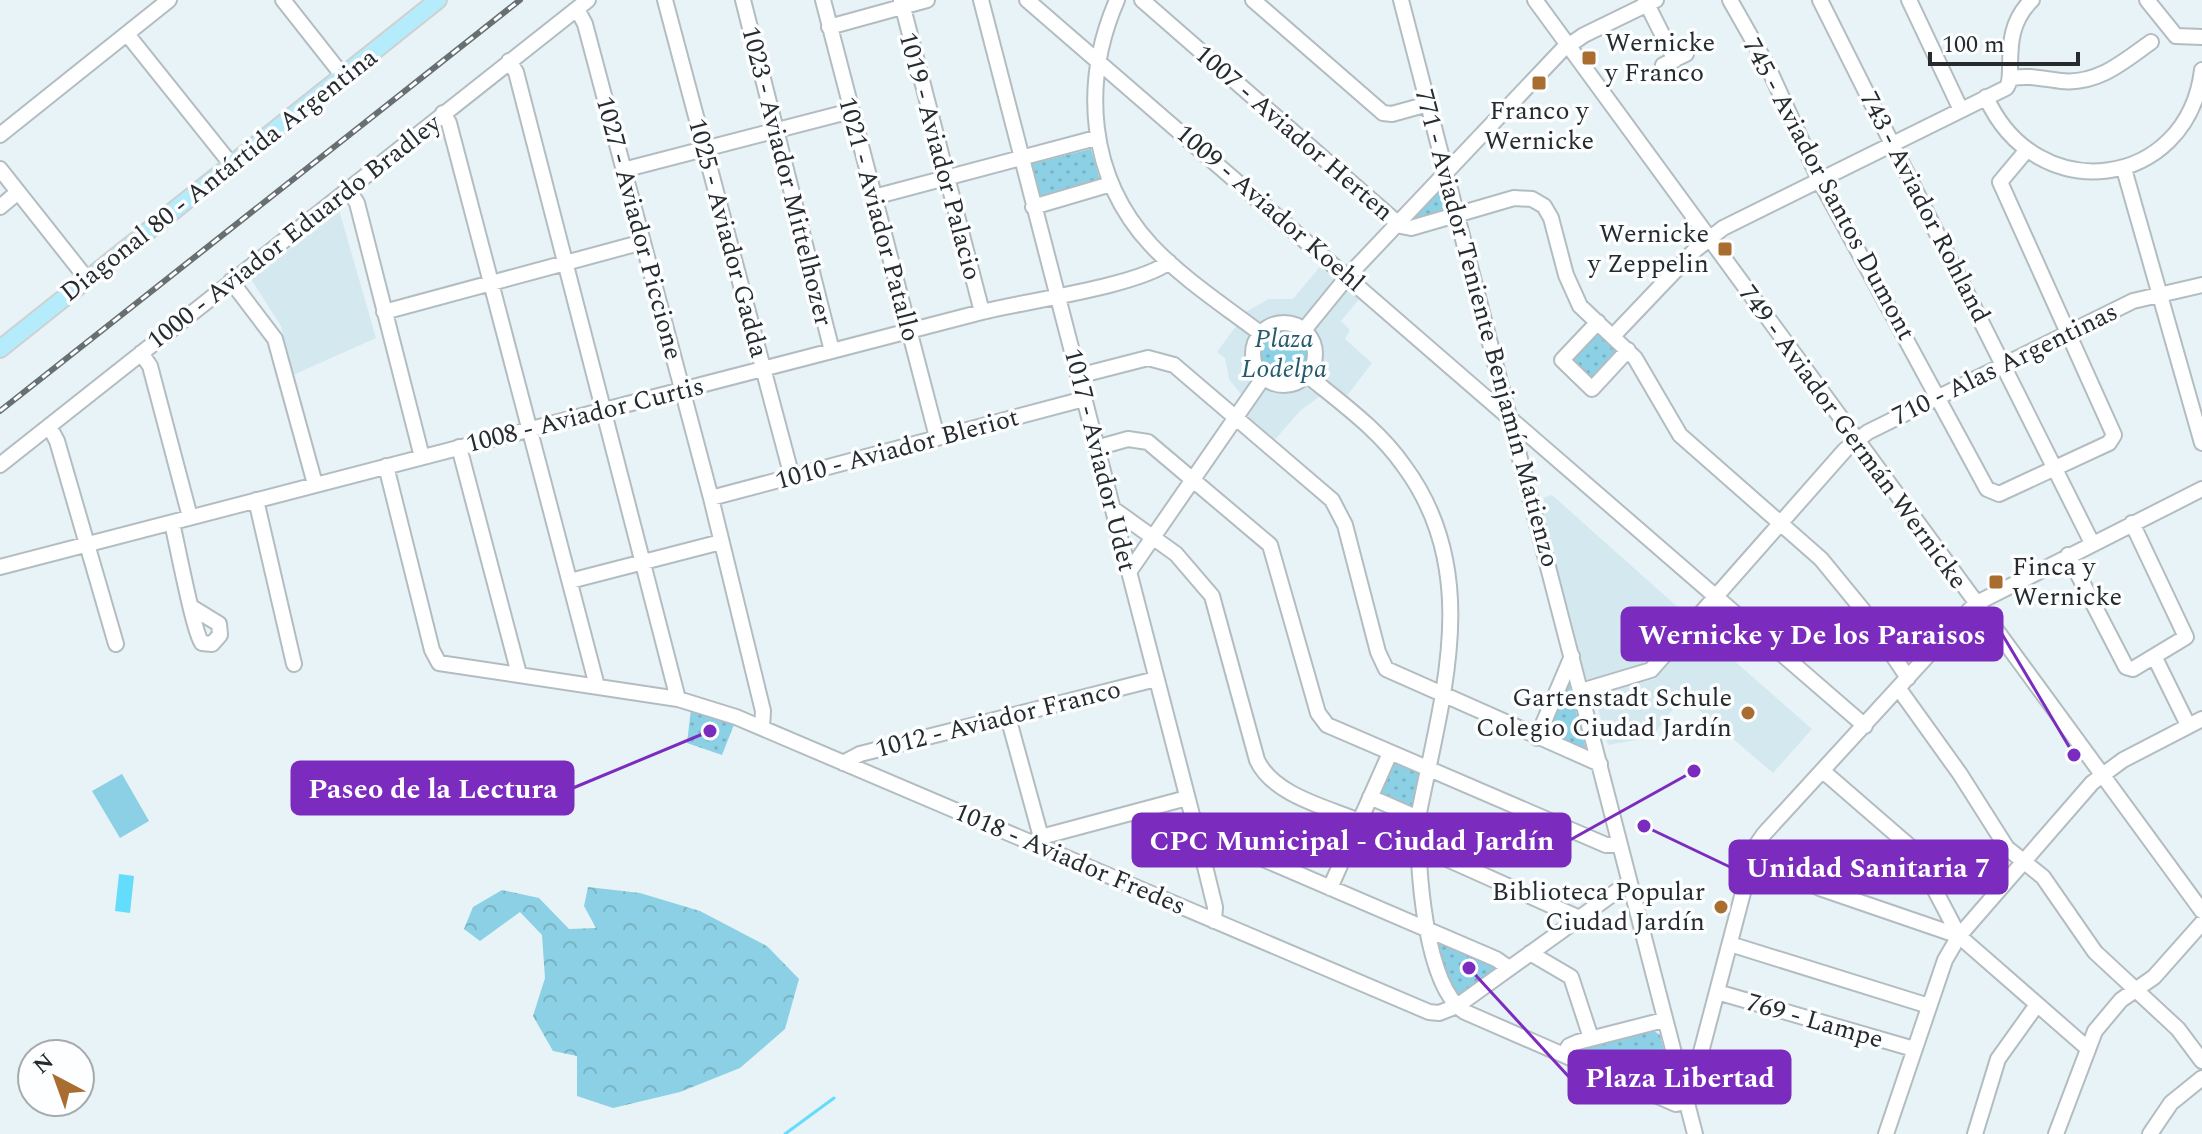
<svg xmlns="http://www.w3.org/2000/svg" width="2202" height="1134" font-family="Spectral,serif">
	<style>
		.built { fill: #d4e9ef }
		.green { fill: url(#green-dots) }
		.forest { fill: url(#forest-crowns) }
		.pitch { fill: #8bd0e4 }
		.water { fill: #64dcfc }
		.lines { fill: none; stroke-linecap: round; stroke-linejoin: round }
		.stream { stroke: #64dcfc; stroke-width: 3 }
		.minor-casing { stroke: #b3bdc1; stroke-width: 18 }
		.major-casing { stroke: #cfd0d1; stroke-width: 20 }
		.minor { stroke: #fff; stroke-width: 14 }
		.major { stroke: #b5ecfb; stroke-width: 16 }
		.rail-casing { stroke: #686f71; stroke-width: 6 }
		.rail { stroke: #fcfeff; stroke-width: 3; stroke-dasharray: 9; stroke-linecap: butt }
		.poi-dot { fill: #a96d2f; stroke: #fcfeff; stroke-width: 3 }
		.labels { text-anchor: middle; dominant-baseline: central; stroke-width: 7; stroke-linejoin: round; paint-order: stroke }
		.poi-label { font-size: 26px; fill: #272b2d; stroke: #fcfeff; text-anchor: end }
		.street-label { font-size: 26px; fill: #272b2d; stroke: #fcfeff }
		.park-label { font-size: 26px; font-style: italic; fill: #275a68; stroke: #fcfeff }
		.leader { fill: none; stroke: #7b2cbf; stroke-width: 3 }
		.callout-dot { fill: #7b2cbf; stroke: #fcfeff; stroke-width: 3 }
		.callout { fill: #7b2cbf; stroke: #7b2cbf; stroke-width: 3 }
		.callout-label { font-size: 28px; text-anchor: middle; font-weight: bold; fill: #fff }
	</style>
	<defs>
		<pattern id="green-dots" width="8" height="8" patternUnits="userSpaceOnUse" patternTransform="scale(2)"><rect width="8" height="8" fill="#8bd0e4"/><path d="M2 2h.1M6 6h.1" fill="none" stroke="#78b3c4" stroke-width="1.8" stroke-linecap="round"/></pattern>
		<pattern id="forest-crowns" width="20" height="18" patternUnits="userSpaceOnUse" patternTransform="scale(2)"><rect width="20" height="18" fill="#8bd0e4"/><path d="M2 6a3 3 0 1 1 6 0M12 15a3 3 0 1 1 6 0" fill="none" stroke="#78b3c4"/></pattern>
	</defs>
	<rect width="100%" height="100%" fill="#e7f3f6"/>
	<path class="built" d="M339 210 376 338 293 375 281 326 251 279Z
		M1324 262 1339 278 1303 321 1275 316 1259 326 1242 314 1269 299H1293Z
		M1347 286 1361 297 1341 321 1350 330 1345 339 1372 363 1343 401 1317 376 1323 356 1310 331Z
		M1239 322 1252 337 1247 357 1256 380 1245 399 1229 379 1225 358 1217 352Z
		M1266 381 1283 387 1307 382 1323 394 1300 411 1271 444 1239 414Z
		M1552 495 1690 618 1643 669 1588 685 1539 499Z
		M1698 629 1812 729 1773 773 1683 696 1652 737 1608 745 1594 694 1655 679Z"/>
	<path class="green" d="M1091 149 1101 184 1039 201 1030 164Z
		M1440 187 1447 212 1405 222Z
		M1598 322 1628 350 1592 389 1562 360Z
		M1257 354a27 27 0 1 1 54 0a27 27 0 1 1-54 0Z
		M1566 673 1587 753 1544 736Z
		M691 709 735 722 722 755 687 743Z
		M1389 758 1424 772 1416 815 1373 796Z
		M1438 942 1495 967 1493 973 1461 995 1456 994 1436 947Z
		M1654 1031 1660 1035 1676 1095 1673 1098 1580 1054 1584 1049Z"/>
	<path class="forest" d="M588 887 640 893 700 911 767 946 799 979 785 1029 740 1068 680 1092 613 1108 577 1096V1056L553 1051 533 1016 545 978 542 935 520 912 480 941 464 929 473 907 502 890 539 898 569 929 596 928 584 906Z"/>
	<path class="pitch" d="M122 774 149 821 120 838 92 791Z"/>
	<path class="water" d="M119 874 134 876 130 913 115 911Z"/>
	<g class="lines">
		<path class="stream" d="M785 1134 834 1098"/>
		<defs>
			<path id="minor" d="M283 0 343 76
				M665 0 792 477
				M743 0 832 351
				M823 0 937 437
				M901 0 982 312
				M981 0 1198 838 1215 907 1214 921
				M1027 0 1865 726
				M1117 0C1081 83 1088 177 1151 245 1182 278 1223 305 1260 333
				M1142 0 1401 226 1411 228 1514 198 1532 199 1544 206 1551 218 1566 275 1580 306 1635 358 1680 435 1821 559 1862 609 1908 678
				M1253 0 1383 113 1392 114 1428 104
				M1401 0 1695 1134
				M1535 0 2202 911
				M1645 0 1675 60
				M1730 0 1768 67 1819 179 1987 489 1999 494 2109 443 2114 435 2000 182 2026 151
				M1820 0 2092 543
				M1909 0 1961 110
				M2147 0 2176 36 2202 37
				M577 9 585 24 711 498 763 711 762 728
				M829 27 927 0
				M127 34 231 164
				M509 61 516 72 678 699
				M1663 65 1686 54
				M2012 78C2030 75 2043 79 2061 81 2098 85 2124 61 2151 42
				M1986 97C2036 209 2187 190 2202 70
				M443 113 449 123 597 686
				M0 135 169 0
				M0 169 87 279
				M2124 169 2202 443
				M623 170 851 111
				M348 189 357 203 422 457
				M874 197 1096 138
				M0 207 18 192
				M1033 207 1111 184
				M231 281 275 339 315 484
				M384 312 643 242
				M1598 322 1562 360 1592 389 1628 350
				M1253 354a31 31 0 1 1 62 0a31 31 0 1 1-62 0Z
				M1304 330 1348 276 1562 50 1584 35 1656 0
				M1613 336 1694 251 1723 228 2006 88C2017 77 1998 32 2032 0
				M141 353 150 366 190 517
				M1307 375C1341 403 1378 429 1404 466 1484 574 1441 699 1418 818 1417 862 1424 987 1465 1012L1676 1104 1686 1102 1690 1094 1755 847 1764 834 1975 604 2202 489
				M1078 376 1148 358 1174 365 1332 500 1345 525 1378 652 1386 669 1600 764
				M49 426 57 441 116 644
				M459 447 519 674
				M1096 448 1128 439 1148 442 1270 545 1318 713 1327 725 1606 845H1618
				M0 465 588 0
				M386 466 432 650 439 663 678 699 736 717 1429 1012 1439 1013 1457 1006 1628 883
				M711 498 1084 399
				M256 500 294 664
				M1112 508 1176 554 1212 596 1257 760C1273 795 1326 807 1359 821
				M172 523C177 543 194 634 202 643L212 644 220 635 219 624 193 608
				M2068 555 2126 667 2133 669 2186 637 2132 523
				M0 567 982 312C1025 301 1138 286 1169 262
				M1129 572 1263 378
				M570 581 721 542
				M2155 658 2188 725
				M1899 689 1960 774 2007 848 2043 877 2095 952 2178 1029 2202 1061
				M1581 691 1651 670 1845 450 1868 432 2133 301 2202 285
				M1008 717 1041 837
				M1537 738 1572 656
				M843 763 860 754 1156 679
				M1824 772 1914 850 1959 936
				M1370 797 1418 818
				M1198 838 1212 837 1496 959 1509 968
				M1037 844 1041 837 1187 798
				M1418 846 1577 917
				M1752 858 1822 889 1959 936 2086 1047
				M1330 888 1390 753
				M1730 944 1929 1006
				M1530 953 1571 977 1591 1038
				M1717 992 1914 1049
				M1564 1054 1569 1046 1578 1042 1664 1020
				M1886 1134 1945 960 1959 936 2092 783 2123 760 2202 719
				M1975 1134 1998 1059 2036 1006
				M2056 1134 2095 1031 2121 1000 2154 977 2202 923
				M2150 1134 2171 1103 2202 1078"/>
			<path id="major" d="M0 349 438 0"/>
		</defs>
		<use href="#minor" class="minor-casing"/>
		<use href="#major" class="major-casing"/>
		<use href="#minor" class="minor"/>
		<use href="#major" class="major"/>
		<defs>
			<path id="rail" d="M0 411 520 0"/>
		</defs>
		<use href="#rail" class="rail-casing"/>
		<use href="#rail" class="rail"/>
	</g>
	<g class="poi-dot">
		<rect x="1581" y="50" width="16" height="16" rx="4"/>
		<rect x="1531" y="75" width="16" height="16" rx="4"/>
		<rect x="1717" y="241" width="16" height="16" rx="4"/>
		<rect x="1988" y="574" width="16" height="16" rx="4"/>
		<circle cx="1748" cy="713" r="8"/>
		<circle cx="1721" cy="907" r="8"/>
	</g>
	<g class="labels">
		<g class="poi-label">
			<text x="1605" y="43" text-anchor="start">Wernicke<tspan x="1605" dy="30">y Franco</tspan></text>
			<text x="1539" y="111" text-anchor="middle">Franco y<tspan x="1539" dy="30">Wernicke</tspan></text>
			<text x="1709" y="234">Wernicke<tspan x="1709" dy="30">y Zeppelin</tspan></text>
			<text x="2012" y="567" text-anchor="start">Finca y<tspan x="2012" dy="30">Wernicke</tspan></text>
			<text x="1732" y="698">Gartenstadt Schule<tspan x="1732" dy="30">Colegio Ciudad Jardín</tspan></text>
			<text x="1705" y="892">Biblioteca Popular<tspan x="1705" dy="30">Ciudad Jardín</tspan></text>
		</g>
		<g class="street-label">
			<text transform="translate(1294 133) rotate(41)">1007 - Aviador Herten</text>
			<text transform="translate(940 156) rotate(75)">1019 - Aviador Palacio</text>
			<text transform="translate(219 175) rotate(-38)">Diagonal 80 - Antártida Argentina</text>
			<text transform="translate(787 176) rotate(76)">1023 - Aviador Mittelhozer</text>
			<text transform="translate(1829 189) rotate(62)">745 - Aviador Santos Dumont</text>
			<text transform="translate(1925 207) rotate(63)">743 - Aviador Rohland</text>
			<text transform="translate(1270 208) rotate(41)">1009 - Aviador Koehl</text>
			<text transform="translate(879 219) rotate(75)">1021 - Aviador Patallo</text>
			<text transform="translate(639 228) rotate(75)">1027 - Aviador Piccione</text>
			<text transform="translate(294 232) rotate(-38)">1000 - Aviador Eduardo Bradley</text>
			<text transform="translate(728 238) rotate(75)">1025 - Aviador Gadda</text>
			<text transform="translate(1487 328) rotate(75)">771 - Aviador Teniente Benjamín Matienzo</text>
			<text transform="translate(2005 364) rotate(-26)">710 - Alas Argentinas</text>
			<text transform="translate(585 415) rotate(-14)">1008 - Aviador Curtis</text>
			<text transform="translate(1853 437) rotate(54)">749 - Aviador Germán Wernicke</text>
			<text transform="translate(897 449) rotate(-15)">1010 - Aviador Bleriot</text>
			<text transform="translate(1100 460) rotate(76)">1017 - Aviador Udet</text>
			<text transform="translate(998 719) rotate(-14)">1012 - Aviador Franco</text>
			<text transform="translate(1070 859) rotate(23)">1018 - Aviador Fredes</text>
			<text transform="translate(1815 1021) rotate(16)">769 - Lampe</text>
		</g>
		<g class="park-label">
			<text x="1284" y="339">Plaza<tspan x="1284" dy="30">Lodelpa</tspan></text>
		</g>
	</g>
	<path class="leader" d="M2074 755L2002 634M710 731L573 788M1694 771L1570 840M1644 826L1730 867M1469 968L1569 1077"/>
	<g class="callout-dot">
		<circle cx="2074" cy="755" r="8"/>
		<circle cx="710" cy="731" r="8"/>
		<circle cx="1694" cy="771" r="8"/>
		<circle cx="1644" cy="826" r="8"/>
		<circle cx="1469" cy="968" r="8"/>
	</g>
	<g class="callout">
		<rect x="1622" y="608" width="380" height="52" rx="8"/>
		<rect x="292" y="762" width="281" height="52" rx="8"/>
		<rect x="1133" y="814" width="437" height="52" rx="8"/>
		<rect x="1730" y="841" width="277" height="52" rx="8"/>
		<rect x="1569" y="1051" width="221" height="52" rx="8"/>
	</g>
	<g class="callout-label">
		<text x="1812" y="644">Wernicke y De los Paraisos</text>
		<text x="433" y="798">Paseo de la Lectura</text>
		<text x="1352" y="850">CPC Municipal - Ciudad Jardín</text>
		<text x="1868" y="877">Unidad Sanitaria 7</text>
		<text x="1680" y="1087">Plaza Libertad</text>
	</g>
	<g transform="translate(56 1078) rotate(319)"><circle r="38" fill="#fcfeff" stroke="#a7aaab" stroke-width="2"/>
	<path d="M0-6L14 30L0 20L-14 30Z" fill="#a96d2f"/>
	<text y="-12" font-size="22" font-weight="bold" text-anchor="middle" fill="#272b2d">N</text>
	</g>
	<path d="M1930 52v12h148v-12" fill="none" stroke="#272b2d" stroke-width="4"/>
	<text x="1942" y="52" font-size="24" fill="#272b2d" stroke="#fcfeff" stroke-width="6" paint-order="stroke">100 m</text>
</svg>
